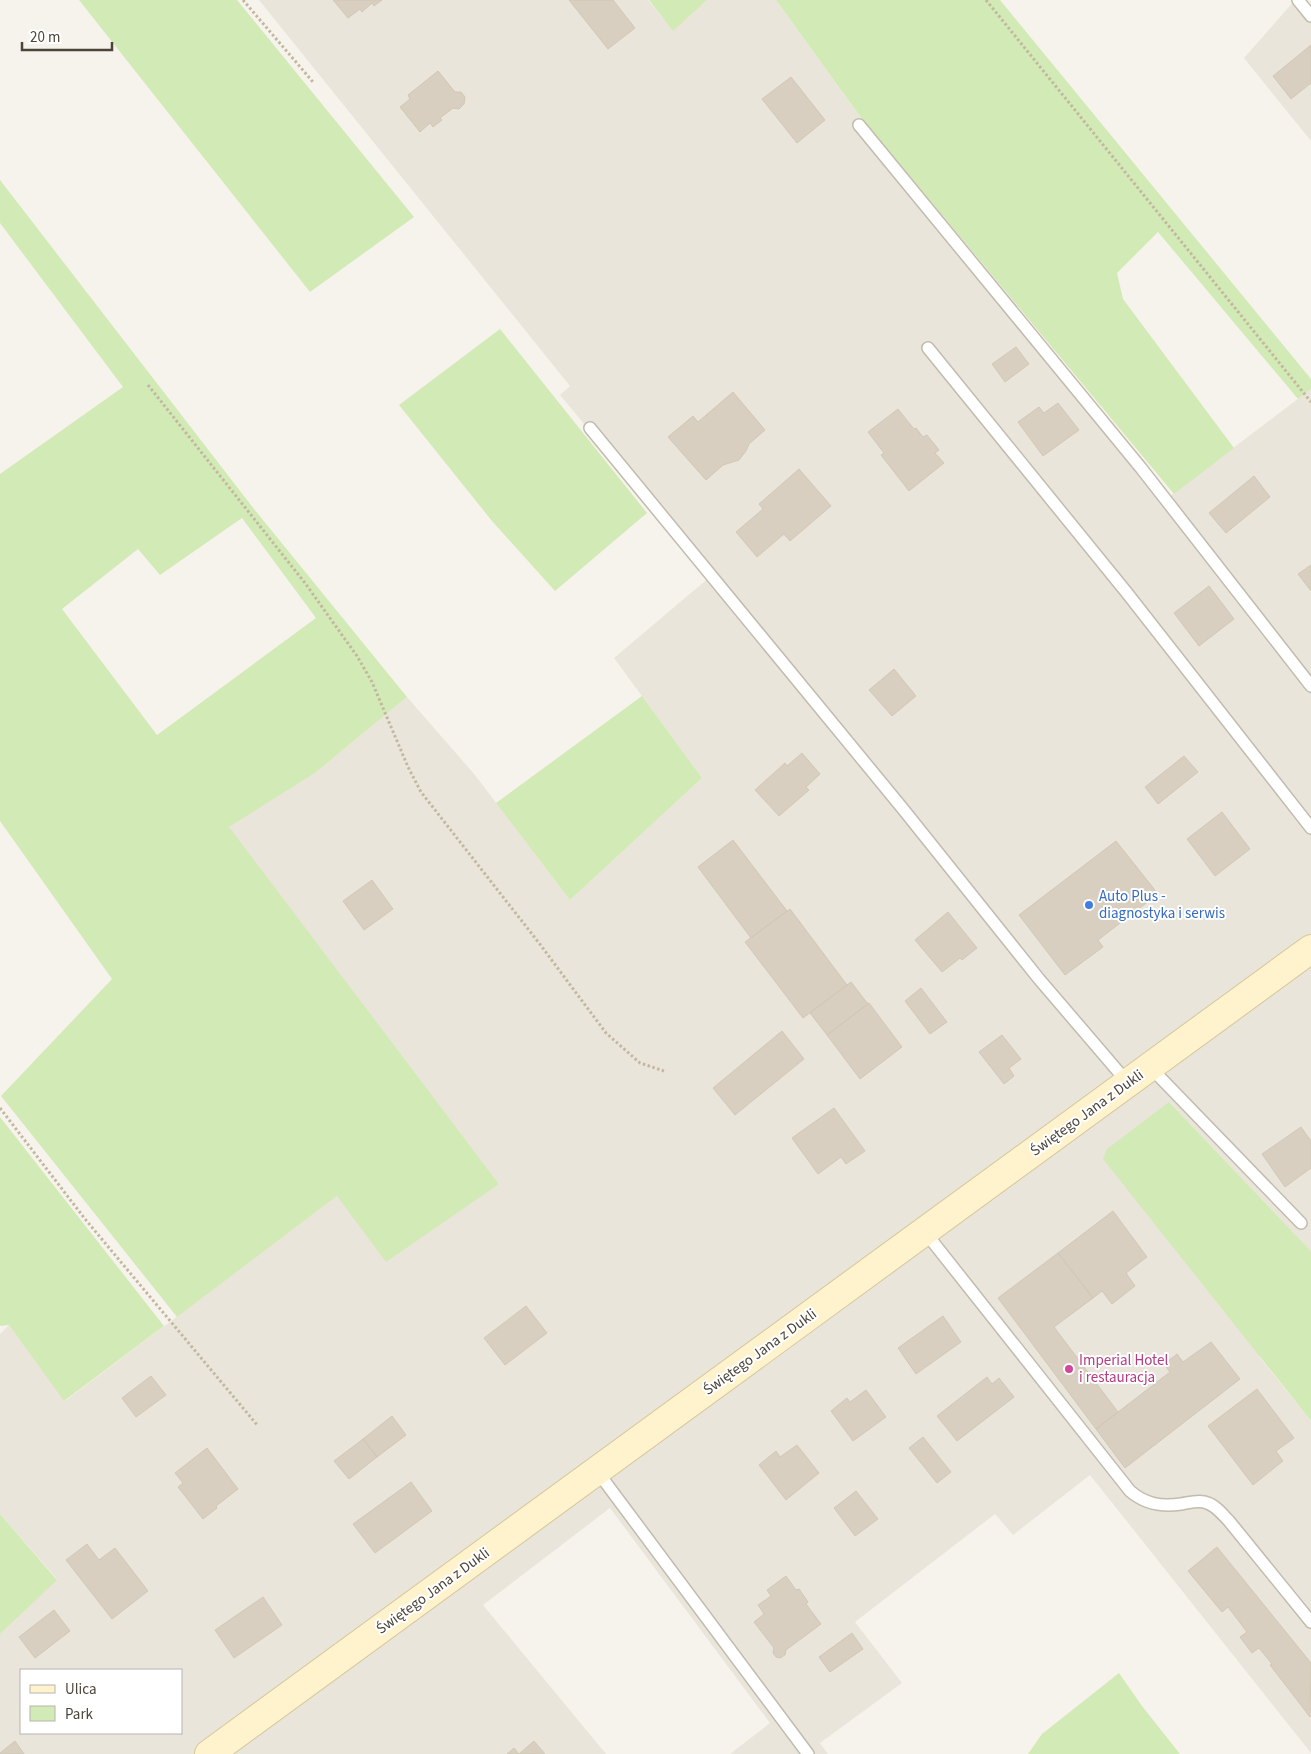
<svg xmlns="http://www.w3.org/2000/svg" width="1311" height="1754" font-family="'Source Sans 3',sans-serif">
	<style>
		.residential { fill: #eae5da; fill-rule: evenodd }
		.green { fill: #d2eab5; fill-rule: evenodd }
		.building { fill: #d8cfc1; stroke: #d3c7b4 }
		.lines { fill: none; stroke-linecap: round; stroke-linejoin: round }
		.service-casing { stroke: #c2bbae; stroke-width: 14 }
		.secondary-casing { stroke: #d6c79b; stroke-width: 30 }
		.path { stroke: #c4b79f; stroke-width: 3; stroke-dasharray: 2.5 2.5; stroke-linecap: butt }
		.service { stroke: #fff; stroke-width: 11 }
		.secondary { stroke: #fff3cd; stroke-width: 28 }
		.shop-dot { fill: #3f7fe0; stroke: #fff; stroke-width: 2 }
		.hotel-dot { fill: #d1479c; stroke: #fff; stroke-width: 2 }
		.labels { text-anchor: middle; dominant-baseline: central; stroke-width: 4; stroke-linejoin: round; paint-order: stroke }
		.shop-label { font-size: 15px; fill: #366cbe; stroke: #fff; text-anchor: start }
		.street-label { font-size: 15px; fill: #4b4439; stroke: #fff }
		.hotel-label { font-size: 15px; fill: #b23c85; stroke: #fff; text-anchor: start }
	</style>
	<rect width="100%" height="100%" fill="#f6f3ec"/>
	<path class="residential" d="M259 0H648L673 30 707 0H776L912 189 1166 499 1311 389V1251L1169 1102 1260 1358 1311 1421V1753L1090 1475 1013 1535 995 1514 855 1622 902 1683 820 1743 828 1754H730L770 1723 610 1508 483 1605 606 1754H0V1634L57 1579 0 1514V1334L9 1325 65 1401 337 1196 499 1184 228 827 315 773 407 697 475 775 570 900 702 778 614 658 711 576 560 395 570 386ZM21 1670H181V1733H21Z
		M1295 0 1311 16V141L1244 58Z"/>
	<path class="green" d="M79 0H237L414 217 310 292Z
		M649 0H707L673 31Z
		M776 0H1000L1311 379V389L1298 399 1158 232 1117 273 1123 299 1234 448 1174 494 859 115Z
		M0 180 254 509 407 697 315 773 229 827 499 1184 386 1262 337 1196 177 1317 1 1096 112 979 0 821V474L123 387 0 223ZM242 518 316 618 157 735 62 609 138 549 160 575Z
		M500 329 647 513 555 591 492 521 399 405Z
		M642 696 702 778 570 900 496 803Z
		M1169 1102 1311 1251V1421L1103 1159 1107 1149Z
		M0 1117 164 1326 64 1401 9 1325 0 1326Z
		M0 1514 57 1580 0 1634Z
		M1119 1673 1142 1706 1180 1754H1028L1042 1734Z"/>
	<path class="building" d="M333 0H382L374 6 372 3 362 12 360 9 348 18Z
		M569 0H613L635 28 608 49Z
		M1311 45V83L1291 99 1273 76Z
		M438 71 455 92H461L465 97 464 104 459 109 453 108 440 118 442 120 433 127 430 123 420 132 400 107 410 99 408 95Z
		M791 77 825 120 797 143 762 99Z
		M1016 347 1029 364 1005 382 992 364Z
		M733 392 765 430 749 444 746 451 739 460 723 465 706 480 668 437 693 416 698 422Z
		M1058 403 1079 430 1043 456 1018 422 1039 407 1044 413Z
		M898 409 914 429 916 428 923 437 927 435 939 450 935 453 944 463 909 491 881 455 884 453 868 432Z
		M799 469 831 506 790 541 784 534 757 557 736 532 763 509 759 504Z
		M1254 476 1270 497 1226 533 1209 513Z
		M1311 565V591L1298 574Z
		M1209 586 1234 619 1199 646 1174 613Z
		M894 669 916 696 892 716 869 690Z
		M802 753 820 774 806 787 809 790 779 816 755 790 785 763 787 766Z
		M1184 756 1198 772 1158 804 1145 787Z
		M1222 812 1250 849 1215 876 1187 839Z
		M733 840 787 911 751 938 698 867Z
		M1116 841 1158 894 1098 940 1103 947 1065 975 1019 915Z
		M372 880 393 909 364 930 343 901Z
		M790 909 847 985 803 1018 745 942Z
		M948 912 977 948 962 960 960 958 942 972 915 940Z
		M851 982 868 1004 827 1035 810 1013Z
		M921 988 947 1022 930 1034 905 1001Z
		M869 1003 902 1047 860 1079 827 1035Z
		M782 1031 804 1059 735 1115 713 1088Z
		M1002 1035 1021 1059 1009 1068 1014 1076 1004 1084 979 1052Z
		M834 1108 865 1151 846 1164 841 1157 818 1174 792 1138Z
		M1301 1127 1311 1141V1168L1285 1187 1262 1154Z
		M1113 1211 1147 1257 1126 1273 1135 1286 1112 1304 1102 1291 1093 1298 1058 1253Z
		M1058 1253 1093 1298 1054 1327 1118 1412 1096 1429 998 1298Z
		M526 1306 547 1333 505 1365 484 1338Z
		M943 1316 961 1342 916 1374 898 1348Z
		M1211 1342 1240 1379 1125 1468 1096 1429 1170 1372 1164 1364 1177 1354 1183 1362Z
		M151 1376 166 1395 136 1417 122 1398Z
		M987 1377 992 1384 999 1378 1014 1397 957 1441 937 1416Z
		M1257 1389 1294 1438 1276 1451 1283 1461 1253 1485 1208 1426Z
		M866 1390 886 1417 853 1441 831 1411 847 1398 850 1402Z
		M392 1416 406 1435 377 1457 363 1439Z
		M923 1437 951 1472 937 1483 909 1448Z
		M363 1439 377 1457 349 1479 334 1461Z
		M797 1445 819 1473 786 1500 759 1465 776 1451 780 1457Z
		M207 1448 238 1489 216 1506 217 1508 203 1519 178 1487 183 1483 175 1473Z
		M411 1482 432 1511 375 1553 353 1524Z
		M856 1491 878 1519 855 1536 834 1508Z
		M87 1544 99 1560 115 1548 148 1591 112 1619 66 1560Z
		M1217 1547 1311 1663 1310 1717 1270 1665 1272 1664 1259 1648 1252 1653 1240 1637 1247 1632 1228 1607 1222 1612 1188 1571Z
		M786 1576 796 1590 799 1589 808 1602 806 1604 821 1624 786 1650 785 1655 780 1658 776 1657 773 1653 774 1648 754 1622 764 1614 758 1605 771 1596 767 1590Z
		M263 1597 282 1625 234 1658 215 1630Z
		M54 1610 70 1631 35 1658 19 1637Z
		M852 1633 863 1649 830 1672 819 1657Z
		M15 1741 24 1754H0V1753Z
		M534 1741 545 1754H507L514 1748 519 1754Z"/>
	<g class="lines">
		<defs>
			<path id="service" d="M1298 0 1311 16
				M859 125 1141 468 1311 686
				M928 348 1127 593 1311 828
				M590 428 903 809 1039 979 1128 1083
				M1150 1067 1301 1223
				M925 1232 1130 1491C1145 1504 1161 1507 1181 1504 1188 1503 1197 1500 1204 1502 1215 1504 1222 1514 1229 1521L1311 1622
				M597 1471 808 1754"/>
			<path id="secondary" d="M209 1754 1311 949"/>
		</defs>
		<use href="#service" class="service-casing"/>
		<use href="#secondary" class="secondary-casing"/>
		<path class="path" d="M243 0 313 82
			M986 0 1311 402
			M148 385 305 583 357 656 372 682 408 767 421 792 539 943 606 1033 640 1063 664 1071
			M0 1108 85 1219 258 1426"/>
		<use href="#service" class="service"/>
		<use href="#secondary" class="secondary"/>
	</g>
	<circle class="shop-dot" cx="1089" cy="905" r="5"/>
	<circle class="hotel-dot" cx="1069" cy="1369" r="5"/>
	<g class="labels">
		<g class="shop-label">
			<text x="1099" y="896">Auto Plus -<tspan x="1099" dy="17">diagnostyka i serwis</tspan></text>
		</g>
		<g class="street-label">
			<text transform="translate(1087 1113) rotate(-36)">Świętego Jana z Dukli</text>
			<text transform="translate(760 1352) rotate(-36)">Świętego Jana z Dukli</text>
			<text transform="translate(433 1591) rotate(-36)">Świętego Jana z Dukli</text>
		</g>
		<g class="hotel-label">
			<text x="1079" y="1360">Imperial Hotel<tspan x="1079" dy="17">i restauracja</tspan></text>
		</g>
	</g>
	<rect x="20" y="1669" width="162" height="65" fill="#ffffff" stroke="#b7b4b0"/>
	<rect x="30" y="1685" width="25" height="8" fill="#fff3cd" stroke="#b7b4b0"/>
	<text x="65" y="1694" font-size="15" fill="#4b4439">Ulica</text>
	<rect x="30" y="1706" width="25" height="15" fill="#d2eab5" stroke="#b7b4b0"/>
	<text x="65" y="1719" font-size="15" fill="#4b4439">Park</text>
	<path d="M22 42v8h90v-8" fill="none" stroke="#4b4439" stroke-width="2.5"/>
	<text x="30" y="42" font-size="15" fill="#4b4439" stroke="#ffffff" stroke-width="4" paint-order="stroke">20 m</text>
</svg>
